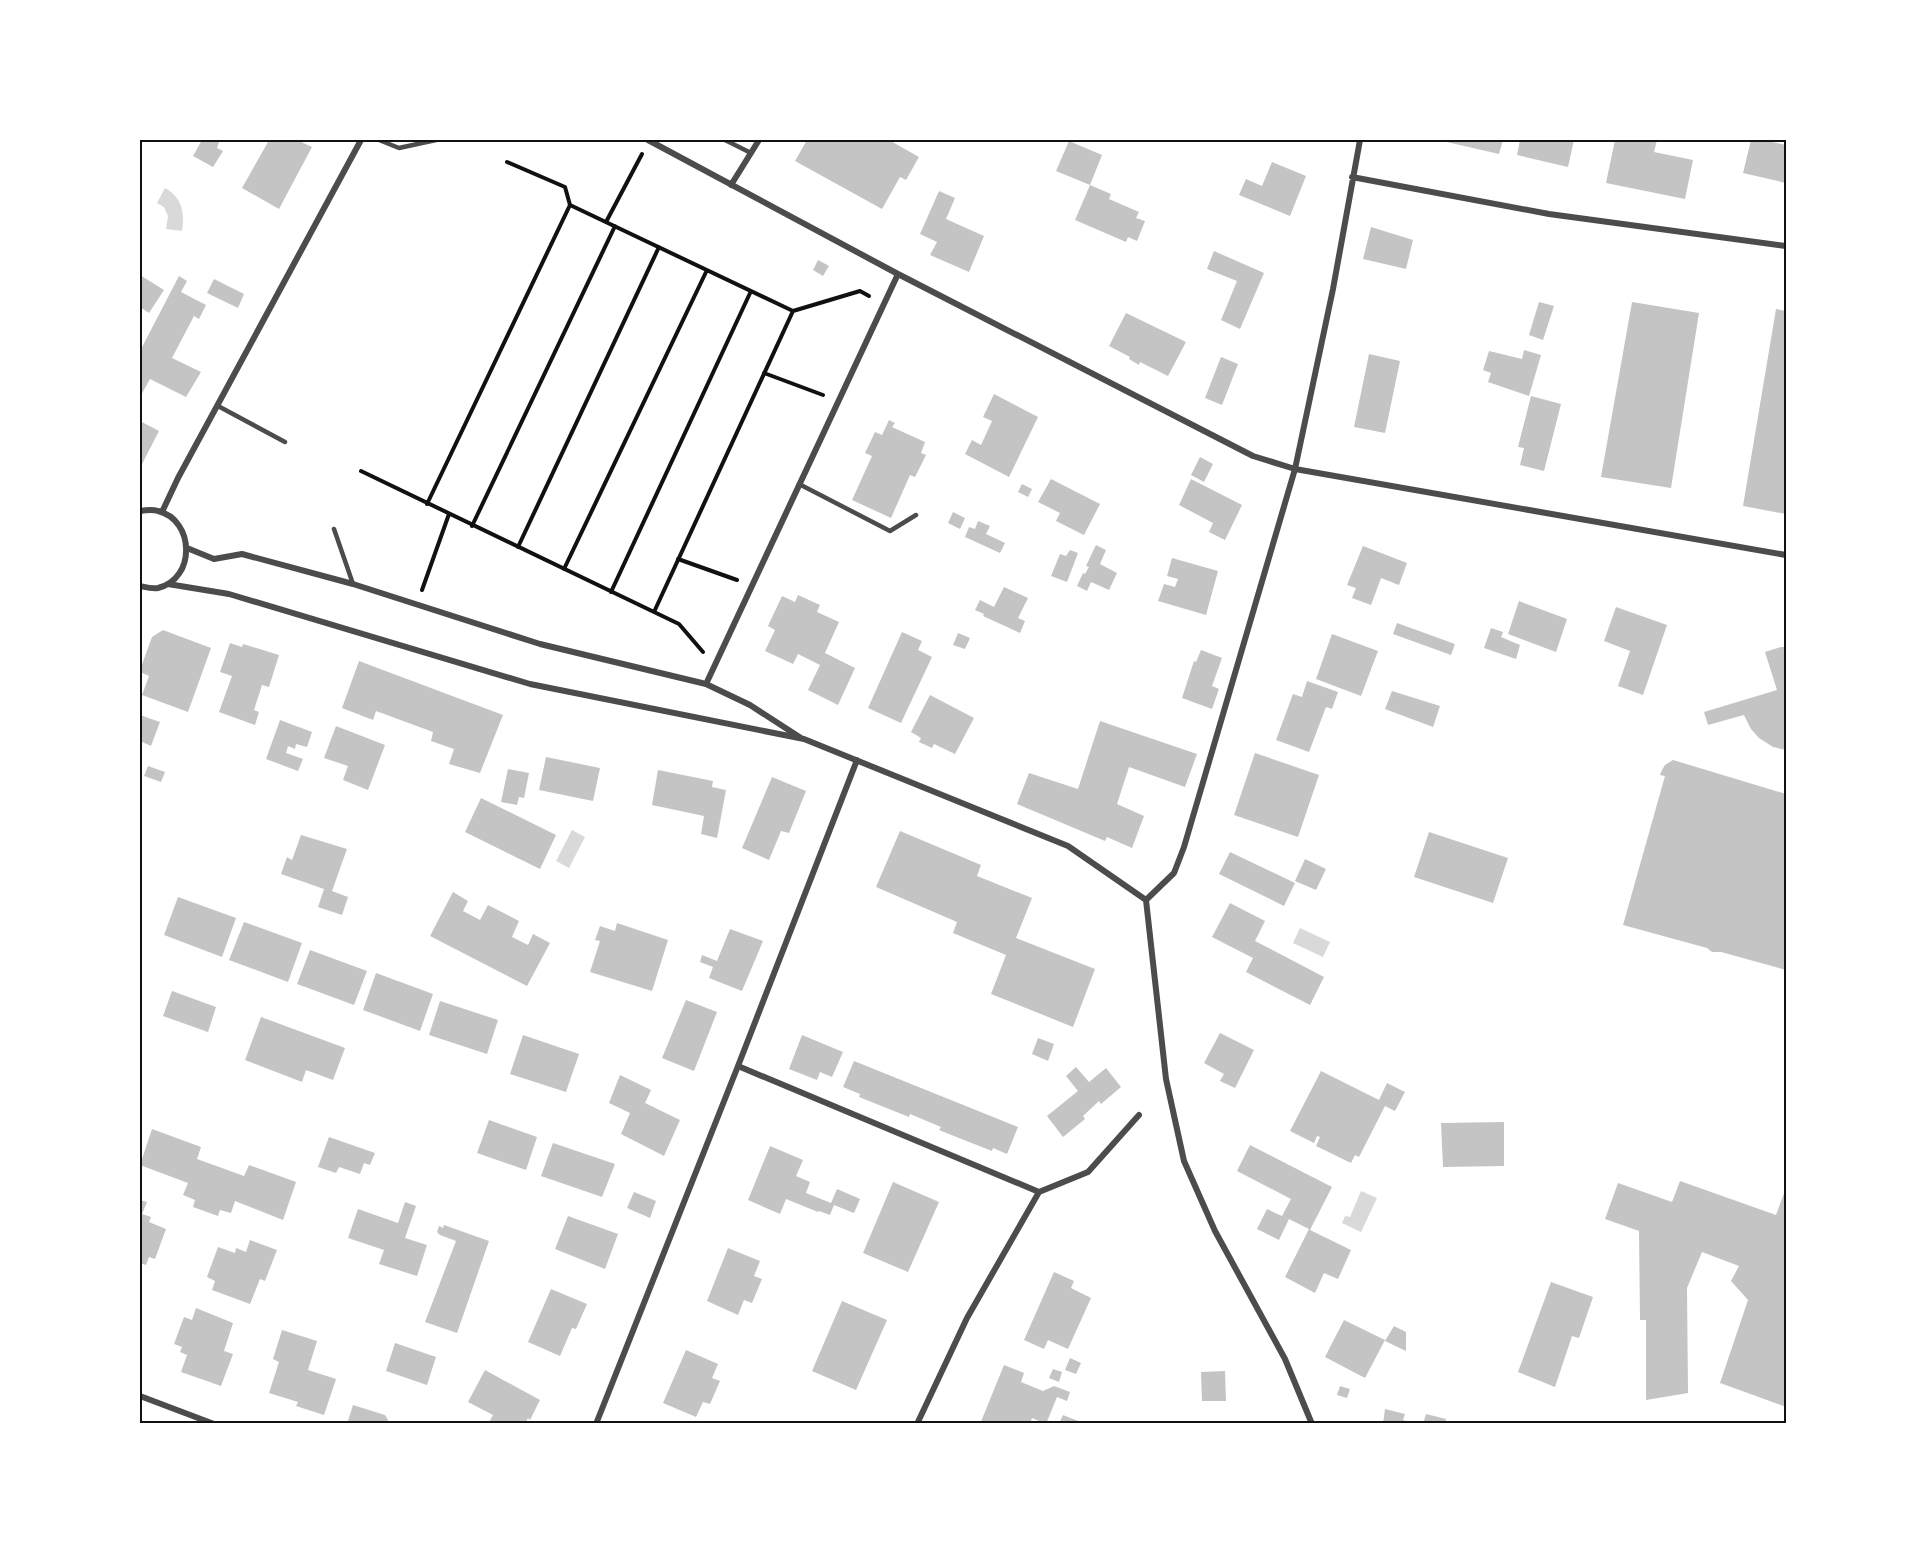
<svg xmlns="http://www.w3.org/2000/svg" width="1926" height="1563" font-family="Quicksand,sans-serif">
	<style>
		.water { fill: #d9d9d9 }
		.building { fill: #c4c4c4 }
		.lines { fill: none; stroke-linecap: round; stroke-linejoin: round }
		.path { stroke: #111; stroke-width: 4 }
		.service { stroke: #4c4c4c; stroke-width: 4.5 }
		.minor { stroke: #4c4c4c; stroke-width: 6 }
		.neatline { fill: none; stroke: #111; stroke-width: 2 }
	</style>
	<rect width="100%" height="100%" fill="#fff"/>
	<path class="water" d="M165 188C182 197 185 213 182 231L166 229 168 216 164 207 157 203Z
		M572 830 585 837 569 868 556 861Z
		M1300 928 1330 942 1323 957 1293 943Z
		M1361 1191 1377 1198 1361 1232 1342 1223 1345 1216 1350 1217Z"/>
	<path class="building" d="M202 140H214L219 142 217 148 223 151 213 167 193 156Z
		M264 140H297L312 147 279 209 242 188 268 142Z
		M807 140H889L919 157 906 180 900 177 882 209 795 161Z
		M1438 140H1503L1499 154Z
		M1520 140H1574L1568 167 1517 155Z
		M1615 140H1657L1654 152 1693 160 1685 199 1606 183Z
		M1751 140H1763L1786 145V183L1743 173Z
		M1069 141 1102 155 1090 185 1111 194 1109 199 1139 212 1136 218 1145 221 1137 241 1128 237 1126 242 1075 220 1090 185 1056 171Z
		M1272 162 1306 176 1290 216 1239 195 1246 179 1262 186Z
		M939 191 955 198 946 219 984 236 969 272 930 255 937 242 920 234Z
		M1371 227 1413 240 1406 269 1363 259Z
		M1214 251 1264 273 1240 329 1221 320 1237 281 1207 269Z
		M818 260 829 266 823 276 813 270Z
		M140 275 164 290 149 313 140 307Z
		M179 276 187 281 181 292 206 305 199 319 194 316 172 358 201 372 186 397 150 379 140 397V351Z
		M214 279 244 294 238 308 207 293Z
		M1539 302 1554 306 1543 340 1529 335Z
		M1632 302 1699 313 1671 488 1601 477Z
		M1776 309 1786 311V514L1743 506Z
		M1126 313 1186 342 1168 376 1140 362 1139 365 1129 359 1130 357 1109 346Z
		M1524 350 1541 355 1529 396 1488 382 1491 373 1483 370 1489 351 1522 359Z
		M1369 354 1400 361 1385 433 1354 427Z
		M1221 357 1238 364 1222 405 1205 398Z
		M994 394 1038 417 1009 477 965 454 972 440 981 445 992 421 983 417Z
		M1531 396 1561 404 1544 471 1520 465 1524 448 1518 447Z
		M889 420 895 423 892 427 925 442 921 453 926 455 915 477 910 475 891 518 852 500 872 456 865 453 875 432 882 435Z
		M140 421 159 431 140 468Z
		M1200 457 1213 464 1204 482 1191 475Z
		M1051 479 1100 504 1084 535 1056 521 1060 513 1038 502Z
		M1191 479 1242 505 1225 540 1209 532 1213 523 1179 505Z
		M1022 484 1032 489 1028 497 1018 492Z
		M953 512 965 518 960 529 948 523Z
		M978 521 990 526 986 534 1005 543 1000 553 965 537 969 527 975 529Z
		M1096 545 1106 550 1100 564 1117 573 1109 590 1091 582 1087 591 1077 586 1083 573 1085 574 1089 567 1086 566Z
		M1363 546 1407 563 1399 585 1381 578 1371 605 1352 598 1356 588 1347 585Z
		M1070 550 1078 553 1067 582 1051 576 1060 554 1066 556Z
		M1172 558 1218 571 1206 615 1158 601 1164 584 1175 587 1178 579 1167 576Z
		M1004 587 1028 598 1018 618 1025 621 1020 633 983 616 984 614 975 610 980 600 994 607Z
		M798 595 820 605 817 612 839 622 825 653 855 668 838 705 808 690 820 665 798 654 793 664 765 651 775 630 768 626 782 596 795 602Z
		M1519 601 1567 619 1556 652 1508 634Z
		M1616 607 1667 625 1643 695 1618 686 1630 651 1604 641Z
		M1397 623 1455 644 1451 655 1393 634Z
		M1491 628 1503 632 1501 637 1520 645 1516 659 1484 648Z
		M163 630 211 648 188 712 142 695 149 676 140 672V670L152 637Z
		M902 632 922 641 918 650 932 657 901 723 868 708Z
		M958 633 970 638 965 649 953 645Z
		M1332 634 1378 651 1361 696 1316 679Z
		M230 643 242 647 243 644 279 655 269 687 262 685 254 710 259 712 255 725 219 712 232 676 220 672Z
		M1781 647H1786V750L1773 747 1759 738 1751 729 1744 715 1708 725 1704 712 1777 690 1765 652Z
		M1201 650 1222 658 1212 686 1219 689 1212 709 1182 698 1194 661 1196 662Z
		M359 661 503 715 480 773 449 764 454 749 431 741 433 732 376 711 373 720 342 708Z
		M1307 681 1338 692 1332 709 1326 707 1309 752 1276 740 1293 694 1302 697Z
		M1392 691 1440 706 1433 727 1385 709Z
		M930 695 974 718 955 754 934 744 932 748 919 742 921 738 911 732Z
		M140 715 160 722 151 746 140 741Z
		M280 720 312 732 307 747 296 744 295 749 288 746 286 753 303 759 298 771 266 759Z
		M1100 721 1197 754 1185 787 1129 767 1117 804 1144 816 1132 848 1107 837 1105 841 1017 804 1029 773 1078 789Z
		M336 726 385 745 368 790 343 780 348 766 324 758Z
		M1255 753 1319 775 1298 837 1234 815Z
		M546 757 600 768 593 801 539 790Z
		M1673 760 1786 794V970L1721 952H1712L1707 948 1623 925 1665 776 1660 775 1662 770 1665 765Z
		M148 766 165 772 161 782 144 776Z
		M508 769 529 773 524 798 519 797 517 805 501 802Z
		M658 770 713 781 712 787 726 790 717 838 701 834 704 816 652 805Z
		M772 777 806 791 789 833 781 831 769 860 742 848Z
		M481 798 556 835 540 869 465 832Z
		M900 831 981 865 977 876 1032 898 1016 938 1095 969 1073 1027 991 994 1006 955 953 933 957 922 876 887Z
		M1429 832 1508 858 1493 903 1414 877Z
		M301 835 347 849 332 891 348 897 342 915 318 907 324 889 281 874 287 857 292 860Z
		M1230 852 1295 883 1284 906 1219 874Z
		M1305 859 1326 869 1316 890 1295 881Z
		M453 892 468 901 463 911 480 920 488 905 519 921 512 937 528 945 533 934 550 943 527 986 430 936Z
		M178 897 236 918 222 957 164 935Z
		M1230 903 1265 921 1255 941 1324 977 1310 1005 1246 972 1253 958 1212 937Z
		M244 922 302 943 288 982 229 960Z
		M617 923 668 940 652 991 590 972 600 941 595 940 600 926 615 931Z
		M730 929 763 941 742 991 709 978 713 967 700 962 702 955 717 961Z
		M310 950 367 971 354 1005 297 984Z
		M376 973 433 994 420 1031 363 1010Z
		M172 991 216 1007 208 1032 163 1016Z
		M686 1000 717 1012 694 1071 662 1058Z
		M440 1001 498 1020 487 1054 429 1035Z
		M261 1017 345 1048 333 1080 306 1070 302 1082 245 1060Z
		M1220 1033 1254 1050 1235 1088 1220 1081 1224 1074 1204 1063Z
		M523 1035 579 1054 566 1092 510 1074Z
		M802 1035 843 1052 832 1077 820 1072 817 1080 789 1069Z
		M1038 1038 1054 1044 1048 1061 1032 1054Z
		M854 1061 1018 1127 1007 1154 993 1148 992 1151 964 1140 939 1130 941 1127 910 1114 909 1117 859 1097 860 1094 843 1087Z
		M1076 1067 1089 1082 1106 1068 1121 1087 1101 1104 1099 1101 1083 1116 1085 1119 1063 1137 1047 1116 1078 1091 1066 1076Z
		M1321 1071 1379 1100 1387 1083 1405 1092 1395 1111 1385 1106 1359 1157 1355 1155 1351 1163 1316 1146 1320 1137 1317 1136 1314 1143 1290 1131Z
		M620 1075 651 1090 645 1103 680 1120 664 1156 621 1134 630 1113 609 1103Z
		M489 1120 537 1137 526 1170 477 1153Z
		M1504 1122V1166L1443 1167 1441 1123Z
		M152 1129 201 1147 197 1159 244 1176 249 1165 296 1182 283 1220 235 1201 231 1213 220 1210 218 1216 193 1207 195 1200 183 1195 188 1183 140 1165Z
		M329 1137 375 1153 370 1165 364 1163 360 1174 339 1167 336 1173 318 1167Z
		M553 1143 615 1164 602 1197 541 1176Z
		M1250 1145 1332 1187 1310 1230 1351 1250 1338 1279 1324 1273 1315 1293 1285 1277 1309 1229 1289 1219 1279 1240 1257 1229 1267 1209 1282 1216 1291 1199 1237 1171Z
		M770 1146 803 1160 796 1176 810 1182 806 1193 831 1203 837 1189 860 1199 854 1213 834 1205 830 1215 819 1211 818 1212 786 1199 780 1214 748 1200Z
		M1680 1181 1776 1215 1786 1188V1407L1720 1383 1748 1300 1731 1281 1739 1266 1702 1252 1687 1288 1688 1393 1646 1400V1320H1640L1639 1231 1605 1219 1618 1183 1672 1202Z
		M893 1182 939 1202 908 1272 863 1253Z
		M634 1192 656 1201 650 1218 627 1208Z
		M140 1200 147 1202 142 1214 151 1217 149 1222 166 1229 155 1259 149 1257 146 1265 140 1263Z
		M405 1202 416 1206 405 1238 427 1245 417 1276 379 1264 384 1250 348 1238 358 1209 398 1223Z
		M568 1216 618 1234 605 1269 555 1249Z
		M444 1225 489 1241 457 1333 425 1322 456 1241 440 1235 437 1232 439 1226 443 1228Z
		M250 1240 277 1250 265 1281 260 1279 250 1304 212 1290 215 1281 207 1277 218 1247 235 1253 236 1248 246 1252Z
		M728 1248 760 1261 754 1276 762 1279 752 1303 744 1300 738 1315 707 1301Z
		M1054 1272 1074 1281 1071 1288 1091 1298 1068 1349 1048 1340 1044 1349 1024 1340Z
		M1551 1282 1593 1297 1579 1338 1572 1336 1555 1387 1518 1372Z
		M551 1289 587 1304 576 1329 572 1328 560 1356 528 1342Z
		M842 1301 887 1320 856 1390 812 1371Z
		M196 1308 233 1323 224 1351 233 1354 221 1386 181 1372 187 1355 180 1352 182 1347 174 1344 184 1317 192 1320Z
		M1344 1320 1385 1340 1365 1378 1325 1357Z
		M1394 1326 1406 1332V1351L1385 1341Z
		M282 1330 317 1341 308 1370 336 1379 324 1415 296 1406 298 1402 269 1393 279 1362 273 1359Z
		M395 1343 436 1357 427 1385 386 1371Z
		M686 1350 718 1364 712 1378 720 1381 710 1404 703 1402 696 1417 663 1403Z
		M1070 1358 1081 1363 1076 1374 1065 1370Z
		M1004 1365 1024 1373 1021 1382 1043 1391 1054 1386 1070 1392 1067 1401 1057 1397 1046 1424 1032 1418 1030 1424H980Z
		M1053 1369 1062 1372 1059 1382 1049 1378Z
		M485 1370 540 1400 530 1420 528 1418 525 1424H488L493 1415 468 1402Z
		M1225 1371 1226 1401H1202L1201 1372Z
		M1340 1386 1350 1389 1347 1398 1337 1395Z
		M353 1405 385 1415 388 1420 387 1424H347Z
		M1385 1409 1405 1414 1403 1420 1414 1424H1383Z
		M1426 1414 1446 1419 1445 1424H1423Z
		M1063 1415 1078 1421 1077 1424H1059Z"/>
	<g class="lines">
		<path class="path" d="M507 162 565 187 570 205
			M606 222 642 154
			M764 373 823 395
			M361 471 679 624 703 652
			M427 504 570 205 793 311 860 291 869 296
			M472 526 615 226
			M518 547 659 247
			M678 559 737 580
			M564 569 707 270
			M422 590 449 514
			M611 592 751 291
			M654 612 793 311"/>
		<path class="service" d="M379 140 399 148 436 140
			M725 140 751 153
			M218 406 285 442
			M799 484 890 531 916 515
			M334 529 353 584"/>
		<path class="minor" d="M648 140 898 274 1253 456 1295 469 1786 555
			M1352 177 1549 214 1786 246
			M731 185 759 140
			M140 511C146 510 152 509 158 511 195 520 196 579 158 588 152 589 145 587 140 586
			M162 512 178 478 361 140
			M187 548 214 559 242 554 353 584 540 644 706 684 750 705 801 738
			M168 584 229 594 530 684 804 739 1068 846 1146 900
			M706 684 898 274
			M1146 900 1174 873 1184 847 1295 469 1333 289 1360 140
			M1146 900 1166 1079 1184 1161 1215 1231 1285 1359 1312 1424
			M738 1066 1039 1192
			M140 1396 214 1424
			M596 1424 738 1066 857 760
			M917 1424 967 1318 1039 1192 1088 1172 1139 1115"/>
	</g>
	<rect width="1926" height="1563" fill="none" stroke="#ffffff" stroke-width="282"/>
	<rect x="141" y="141" width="1644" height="1281" class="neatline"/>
</svg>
